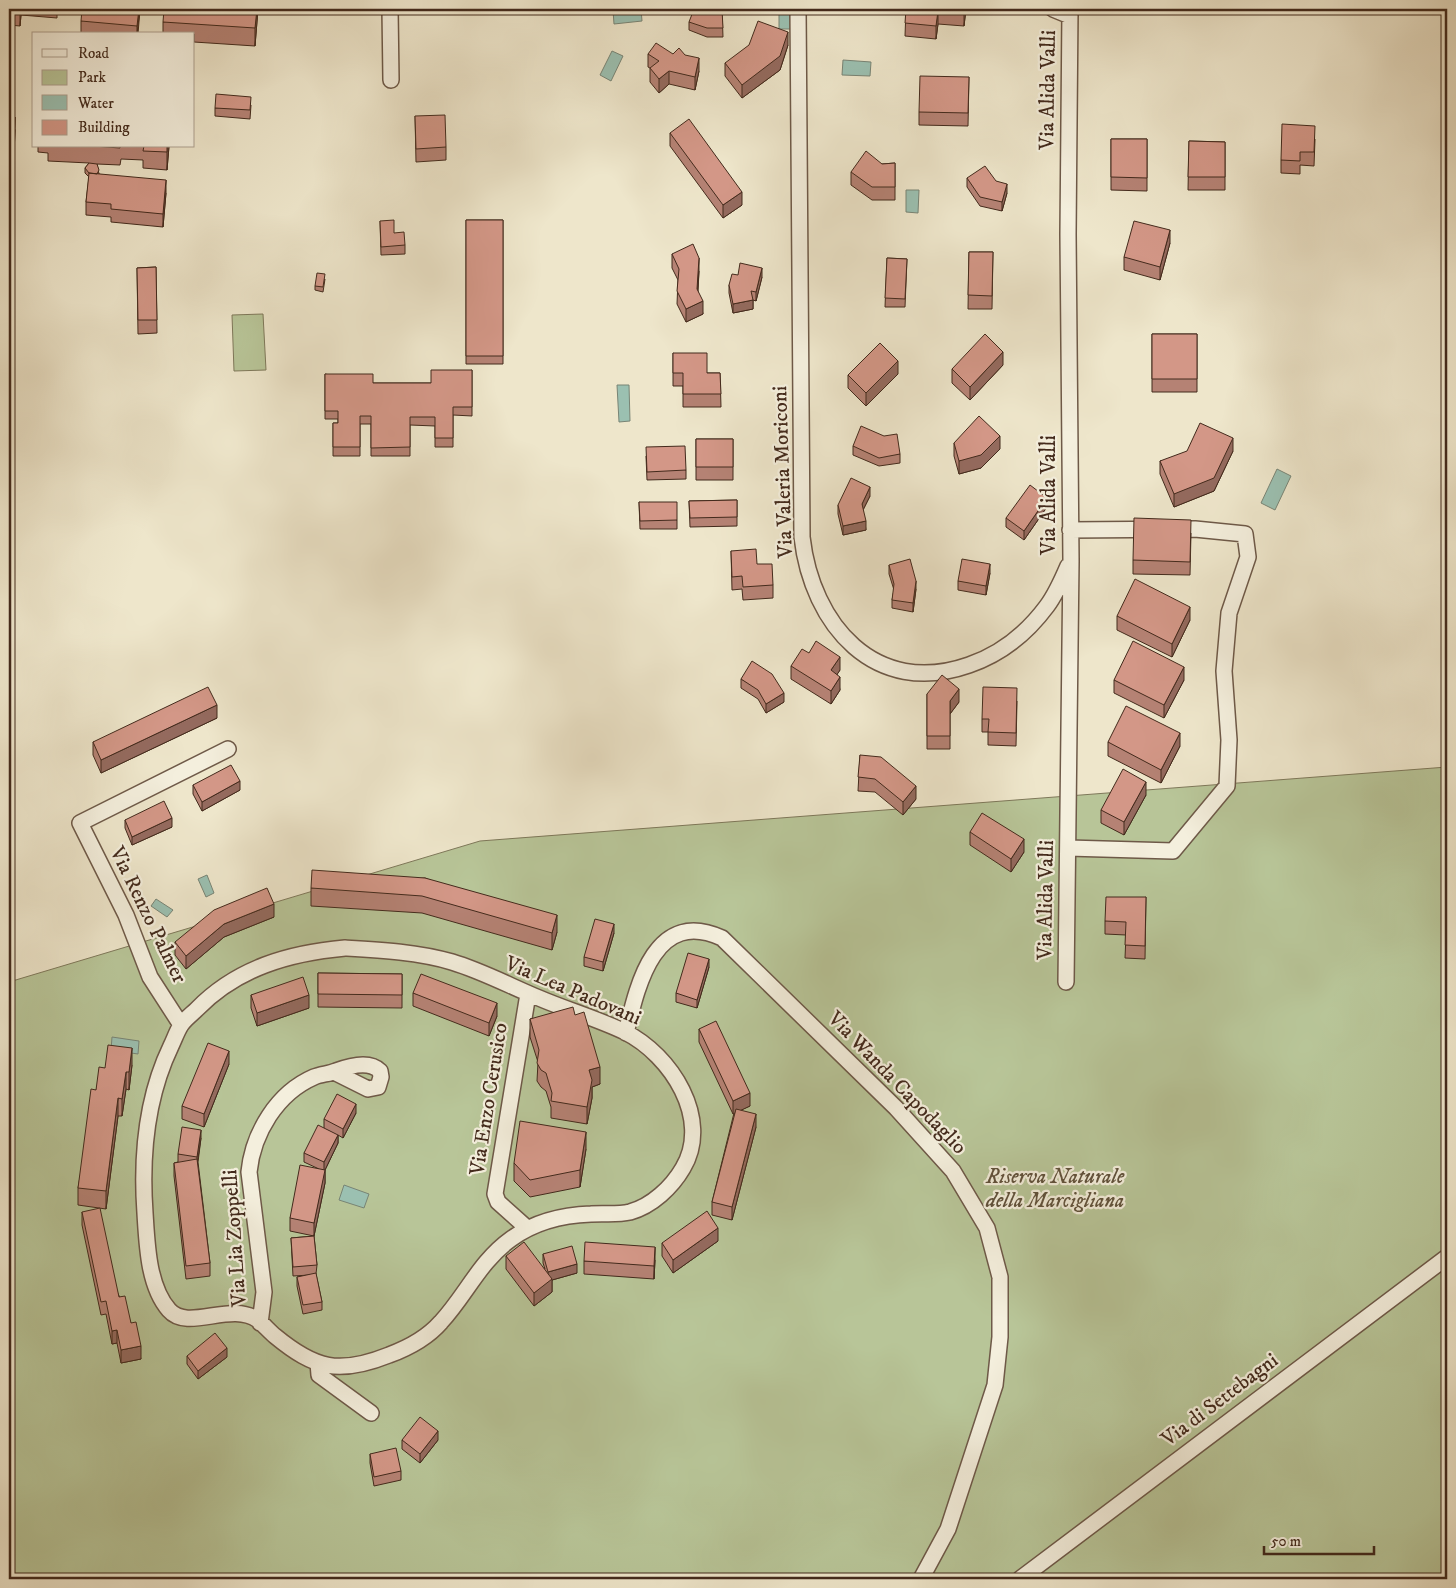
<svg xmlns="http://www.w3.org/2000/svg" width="1456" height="1588" font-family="'IM FELL DW Pica',serif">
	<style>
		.green { fill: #b8c598; stroke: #7e785a }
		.water { fill: #9bc0b1; stroke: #788475 }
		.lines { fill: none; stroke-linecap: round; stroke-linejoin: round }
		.minor-casing { stroke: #6e5948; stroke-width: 18 }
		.minor { stroke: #f4efdd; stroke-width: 15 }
		.wall { fill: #b58274; stroke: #432a1c }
		.shaded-wall { fill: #946a5e; stroke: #432a1c }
		.building { fill: #d39787; stroke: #432a1c }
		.labels { text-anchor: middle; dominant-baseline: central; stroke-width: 4.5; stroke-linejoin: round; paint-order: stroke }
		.street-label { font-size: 21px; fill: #432a1c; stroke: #f4efdd }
		.park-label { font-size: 21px; font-style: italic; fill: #60513b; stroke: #f4efdd }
	</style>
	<rect width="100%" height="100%" fill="#eee6cb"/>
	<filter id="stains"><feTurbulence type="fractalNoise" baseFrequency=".004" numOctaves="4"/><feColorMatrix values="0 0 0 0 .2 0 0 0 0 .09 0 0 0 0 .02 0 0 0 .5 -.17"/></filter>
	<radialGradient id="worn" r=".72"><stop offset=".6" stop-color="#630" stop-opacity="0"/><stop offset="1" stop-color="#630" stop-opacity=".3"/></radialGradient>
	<path class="green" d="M263 314 266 370 234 371 232 315Z
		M1447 767V1579H9V982L480 841Z"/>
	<path class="water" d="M641 9 642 21 614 24 613 10Z
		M779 9H793V29H779Z
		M612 51 623 56 611 81 600 75Z
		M843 60 871 62 870 76 842 75Z
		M906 190H919L918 213 906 212Z
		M617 385H629L630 421 619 422Z
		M1277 469 1291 476 1275 510 1261 503Z
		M207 875 214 893 206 897 198 879Z
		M156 899 173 910 167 917 151 906Z
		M112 1037 139 1041 138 1054 111 1050Z
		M344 1185 369 1194 364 1208 339 1200Z"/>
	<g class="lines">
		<defs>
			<path id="minor" d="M390 9 391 80
				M798 9 802 537C812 625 875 698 969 665 1001 654 1027 633 1047 606 1056 594 1062 580 1068 566
				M1053 9 1070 16
				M1068 848 1173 851 1227 786 1229 740 1224 671 1229 613 1248 557 1245 534 1195 529 1070 530
				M345 948C380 950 418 952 452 962 482 971 510 986 539 998 567 1010 598 1019 625 1032 671 1055 712 1119 683 1168 672 1187 652 1206 630 1212 617 1215 604 1213 591 1214 563 1215 534 1222 511 1239 480 1261 466 1295 441 1322 428 1337 408 1348 389 1355 339 1375 315 1369 275 1336 269 1331 264 1325 258 1320 231 1301 188 1332 169 1310 148 1286 147 1244 145 1213 141 1157 146 1098 171 1046 174 1040 177 1031 181 1025 185 1019 192 1014 197 1009 237 968 289 953 345 948Z
				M1066 982 1071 561 1068 234 1070 9
				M181 1025 150 977 126 915 80 823 228 749
				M626 1033C637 987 654 907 722 938L896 1108 953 1171 987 1228 1000 1277V1337L995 1385 948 1529 921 1579
				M527 1228 498 1202 495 1194 528 994
				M260 1323 264 1292 249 1172C253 1133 277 1093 314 1077 321 1074 329 1074 336 1071 349 1066 369 1060 380 1071L381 1077 378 1087 368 1089 334 1072
				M318 1363 319 1375 371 1413
				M1020 1579 1447 1257"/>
		</defs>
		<use href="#minor" class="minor-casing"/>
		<use href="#minor" class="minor"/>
	</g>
	<path class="wall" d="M9 9H57V18L21 15 20 26 9 25Z
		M140 9 138 34H81V21Z
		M258 9 255 46 194 42V34H163V22Z
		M906 9H966L964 26 938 24 936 39 905 36Z
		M722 10 723 37H707L689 30V22Z
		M788 45 780 70 742 98 725 76V63Z
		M648 54 699 71 695 90 669 84 659 93 650 82V68L648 67Z
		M969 77 968 126 919 125V112Z
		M251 105 250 119 215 116V108Z
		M9 116 15 130 14 154H9Z
		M415 116 446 147V160L416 162Z
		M670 133 742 205 723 218 670 146Z
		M1111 139H1147V191L1111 190Z
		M1315 139 1314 166 1300 165V174L1281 173V160Z
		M1189 141 1225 142V190H1188Z
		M38 146H169L167 170 143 168V160L121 159 120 165 97 164 99 174 166 193 163 227 111 222V217L86 215V202L89 177 85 173V168L89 163 48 161V153L38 152Z
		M895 163V200H872L851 185V172L882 164Z
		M967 178 1007 193 1002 211 980 206 967 187Z
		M466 220H503V364H466Z
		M380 221 394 233 405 245V254L381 255Z
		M1170 243 1160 280 1124 270V257Z
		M969 252H993L992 309H968Z
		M672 254 699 271 698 291 703 314 686 322 677 304 678 280 672 268Z
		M887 258 907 259 905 307H885Z
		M156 267 157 333 138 334 137 268Z
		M738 275 762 277 756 301 753 300V309L733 313 729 293V285Z
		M325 279 323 292 315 290V286Z
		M1152 334H1197V392H1152Z
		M673 353 707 373H720L721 407H683V386H673Z
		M1003 365 970 400 952 383V369Z
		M472 370V416L453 415V447H435V426L410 425V456H371V424H360V456H333V423H338V419H325V374L373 383H431Z
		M898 374 866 406 848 388V375Z
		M696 439H733V480H696Z
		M954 443 1000 449 981 468 959 474 954 456Z
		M853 446 900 454V463L879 466 853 455Z
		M1233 451 1214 491 1174 507 1160 474V461Z
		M646 456 686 470V479L647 480Z
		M870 496 863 510 866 530 843 535 838 514V505Z
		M737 500V526L690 527 689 501Z
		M639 502 677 520V529H640Z
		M1047 507 1024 540 1006 527V518Z
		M1191 533 1190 575 1133 574V560Z
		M731 551 757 564 773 585V598L743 600 742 589 732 590Z
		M889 565 916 589 913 612 892 608V600L894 590 889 574Z
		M990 573 986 595 958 590V581Z
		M1117 616 1190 620 1172 657 1117 630Z
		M791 666 840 670 837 674 840 690 831 704 791 679Z
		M741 679 784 702 766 713 758 699 741 688Z
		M1114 680H1184L1164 718 1114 693Z
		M927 694 959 702 950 714V749H927Z
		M1017 701 1016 746 988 745V732H982V719Z
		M217 718 101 773 93 755V742Z
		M1108 742 1180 746 1161 783 1108 756Z
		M860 755 916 799 903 815 875 792 858 791Z
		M193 785 240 790 202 811 193 794Z
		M1146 795 1124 835 1101 823V810Z
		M125 820 172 827 132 845 125 828Z
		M970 832 1024 852 1011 872 970 845Z
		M425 878 557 932 552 950 422 913 311 906V888Z
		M1146 897 1145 959 1125 958 1126 935 1105 934V921Z
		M274 917 224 937 186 969 175 955V942Z
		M614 933 603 971 584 966V957Z
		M709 967 697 1008 676 1002V993Z
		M318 973 402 974V1008L318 1007Z
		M413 993 497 1016 489 1036 413 1006Z
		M251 995 309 1008 257 1026 251 1008Z
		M575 1015 600 1084 592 1087V1098L587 1124 551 1118V1107L546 1091 541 1087 537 1081 538 1062 530 1037V1019Z
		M699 1029 750 1106 741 1110 756 1127 732 1220 712 1215V1202L734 1113 733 1114 699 1042Z
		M229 1064 204 1127 182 1119V1106Z
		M132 1065 129 1090 126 1089 122 1116H118L106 1209 78 1205V1188L96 1090 105 1068Z
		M356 1113 343 1138 338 1135V1143L325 1170V1183L314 1236 317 1265 316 1274 322 1302V1310L303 1314 297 1286V1277L310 1275 293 1276 291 1238 314 1236 290 1231V1218L319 1169 304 1162V1153L324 1128V1119Z
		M201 1138 198 1162 210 1263V1276L186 1279 174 1176V1163L178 1162V1154Z
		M586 1149 580 1187 530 1197 514 1181V1163Z
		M82 1212 131 1323 141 1359 121 1363 117 1343 112 1344 106 1314 101 1315 82 1225Z
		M718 1241 673 1273 662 1256V1243Z
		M543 1254 577 1273 552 1280V1292L534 1306 506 1269V1256L545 1269 543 1263Z
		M655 1260 654 1279 584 1274V1261Z
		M187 1356 227 1357 198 1379 187 1364Z
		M402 1440H438L420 1463 402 1449Z
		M370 1454 401 1471V1480L374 1486 370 1463Z"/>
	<path class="shaded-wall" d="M20 9H21V15L20 26Z
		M139 9H140L137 34V26Z
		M257 9H258L255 46V28Z
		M964 9H966L964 26Z
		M938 11V24L936 39V26Z
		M788 32V45L780 70 742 98V85Z
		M699 58V71L695 90V77Z
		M669 71V84L659 93V79Z
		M15 117V130L14 154V141Z
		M167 146H169L167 170Z
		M166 180V193L163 227V214Z
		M1007 184V193L1002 211V202Z
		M742 192V205L723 218V205Z
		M1170 230V243L1160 280V267Z
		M699 258V271L697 302V289Z
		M762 268V277L756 301V292Z
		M753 300V309L733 313V304Z
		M703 301V314L686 322V309Z
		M1003 352V365L970 400V387Z
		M898 361V374L866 406V393Z
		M1000 436V449L981 468 959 474V461Z
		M1233 438V451L1214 491 1174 507V494Z
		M870 487V496L862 512V504Z
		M1047 498V507L1024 540V531Z
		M866 521V530L843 535V526Z
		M990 564V573L986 595V586Z
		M916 581V589L913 612V603Z
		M1190 607V620L1172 657V644Z
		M840 657V670L831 684V670Z
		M1184 667V680L1164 718V705Z
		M840 677V690L831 704V691Z
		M959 689V702L950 714V701Z
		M784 693V702L766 713V704Z
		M217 705V718L101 773V760Z
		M1180 733V746L1161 783V770Z
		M240 781V790L202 811V802Z
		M1146 782V795L1124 835V822Z
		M916 786V799L903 815V802Z
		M172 818V827L132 845V837Z
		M1024 839V852L1011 872V859Z
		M274 904V917L224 937 186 969V956L224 924Z
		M557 915V932L552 950V933Z
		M614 924V933L603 971V962Z
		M709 959V967L697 1008V1000Z
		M309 995V1008L257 1026V1013Z
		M497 1003V1016L489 1036V1023Z
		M132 1048V1065L129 1090V1072Z
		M229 1051V1064L204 1127V1114Z
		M600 1067V1084L592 1087V1098L587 1124V1107L589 1070Z
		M126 1072V1089L122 1116V1099Z
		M750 1093V1106L733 1114V1101Z
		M118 1098V1116L106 1209V1191Z
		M356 1104V1113L343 1138V1129Z
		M756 1114V1127L732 1220V1207Z
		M201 1130V1138L197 1165V1157Z
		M586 1132V1149L580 1187V1170Z
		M338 1135V1143L325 1170V1183L314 1236V1223L324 1171V1162Z
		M718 1228V1241L673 1273V1260Z
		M655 1247V1260L654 1279V1266Z
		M577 1264V1273L552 1280V1292L534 1306V1293L548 1281V1272Z
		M117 1330V1343L112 1344V1331Z
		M141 1346V1359L121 1363V1350Z
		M227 1348V1357L198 1379V1371Z
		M438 1431V1440L420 1463V1454Z"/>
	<path class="building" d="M82 9H139L137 26 81 21Z
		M164 9H257L255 28 163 22Z
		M694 9 722 10 723 28H707L689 22Z
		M906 9H964V13L938 11 936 26 905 23Z
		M758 21 788 32 780 56 742 85 725 63 749 45Z
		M656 43 673 54 679 48 685 55 699 58 695 77 669 71 659 79 650 68 659 61 648 54Z
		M920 76 969 77 968 113 919 112Z
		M216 94 251 97 250 110 215 108Z
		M445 115 446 147 416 149 415 116Z
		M9 116 15 117 14 141H9Z
		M689 119 742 192 723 205 670 133Z
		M1282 124 1315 126 1314 152H1300V161L1281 160Z
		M1111 139H1147V178L1111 177Z
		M1189 141 1225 142V177H1188Z
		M93 146H120V148Z
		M144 146H167V152L143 151Z
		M866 151 882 164 895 163V187H872L851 172Z
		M89 163 97 164 99 170 97 174 89 173 85 168Z
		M985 166 996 181 1007 184 1002 202 980 197 967 178Z
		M89 173 166 180 163 214 111 209V204L86 202Z
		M394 220V233L404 232 405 245 381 247 380 221Z
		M466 220H503V356H466Z
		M1134 221 1170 230 1160 267 1124 257Z
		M693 244 699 258 697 289 703 301 686 309 677 291 679 269 672 254Z
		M969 252H993L992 296 968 295Z
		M887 258 907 259 905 299 885 298Z
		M740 263 762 268 756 292 751 291 753 300 733 304 729 285 732 274 738 275Z
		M156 267 157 320H138L137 268Z
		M317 273 325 274 323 287 315 286Z
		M985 334 1003 352 970 387 952 369Z
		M1152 334H1197V379H1152Z
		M880 343 898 361 866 393 848 375Z
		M673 353H707V373H720L721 394H683V373H673Z
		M431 370H472V407H453V438H435V417H410V447L371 448V416H360V447H333V423H338V411H325V374H373V383H431Z
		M979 416 1000 436 981 455 959 461 954 443Z
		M1200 423 1233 438 1214 478 1174 494 1160 461 1187 451Z
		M861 426 884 436 897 434 900 454 879 458 853 446Z
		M696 439H733V467H696Z
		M685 446 686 470 647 472 646 447Z
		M851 478 870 487 862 504 866 521 843 526 838 505Z
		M1030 485 1047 498 1024 531 1006 518Z
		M737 500V517L690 518 689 501Z
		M639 502H677V520L640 521Z
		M1134 518 1191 520 1190 562 1133 560Z
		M756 549 757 564H772L773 585 743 587 742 576 732 577 731 551Z
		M910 559 916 581 913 603 892 600 894 584 889 565Z
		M962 559 990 564 986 586 958 581Z
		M1135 579 1190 607 1172 644 1117 616Z
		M816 641 840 657 831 670 840 677 831 691 791 666 802 649 809 653Z
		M1133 641 1184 667 1164 705 1114 680Z
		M752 661 772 674 784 693 766 704 758 690 741 679Z
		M942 675 959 689 950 701V736H927V694Z
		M208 687 217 705 101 760 93 742Z
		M983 687 1017 688 1016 733 988 732 989 719H982Z
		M1126 706 1180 733 1161 770 1108 742Z
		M860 755 881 757 916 786 903 802 875 779 858 777Z
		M231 765 240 781 202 802 193 785Z
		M1123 769 1146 782 1124 822 1101 810Z
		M164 801 172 818 132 837 125 820Z
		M982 813 1024 839 1011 859 970 832Z
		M312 870 425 878 557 915 552 933 422 896 311 888Z
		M267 888 274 904 224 924 186 956 175 942 214 910Z
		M1106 897H1146L1145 946 1125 945 1126 922 1105 921Z
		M595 919 614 924 603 962 584 957Z
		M688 953 709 959 697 1000 676 993Z
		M318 973 402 974V995L318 994Z
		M421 974 497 1003 489 1023 413 993Z
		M303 977 309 995 257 1013 251 995Z
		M573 1007 575 1015 584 1012 600 1067 589 1070 592 1080 587 1107 551 1101 552 1093 546 1073 541 1070 537 1063 539 1050 530 1019Z
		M716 1021 750 1093 733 1101 699 1029Z
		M208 1043 229 1051 204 1114 182 1106Z
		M108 1045 132 1048 129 1072H126L122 1099 118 1098 106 1191 78 1188 91 1089 96 1090 99 1067 105 1068Z
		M337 1094 356 1104 343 1129 324 1119Z
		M736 1109 756 1114 732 1207 712 1202Z
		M520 1121 586 1132 580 1170 530 1180 514 1163Z
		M318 1125 338 1135 324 1162 304 1153Z
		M182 1127 201 1130 197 1157 178 1154Z
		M197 1159 210 1263 186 1266 174 1163Z
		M300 1165 325 1170 314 1223 290 1218Z
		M100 1208 119 1297 125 1296 131 1323 136 1322 141 1346 121 1350 117 1330 112 1331 106 1301 101 1302 82 1212Z
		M707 1211 718 1228 673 1260 662 1243Z
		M314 1236 317 1265 293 1267 291 1238Z
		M524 1242 552 1279 534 1293 506 1256Z
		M585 1242 655 1247 654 1266 584 1261Z
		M572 1246 577 1264 548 1272 543 1254Z
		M316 1273 322 1302 303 1305 297 1277Z
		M215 1333 227 1348 198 1371 187 1356Z
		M420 1417 438 1431 420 1454 402 1440Z
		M396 1448 401 1471 374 1477 370 1454Z"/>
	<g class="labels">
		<g class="street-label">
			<text transform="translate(1048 90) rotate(-89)">Via Alida Valli</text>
			<text transform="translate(783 472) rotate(-92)">Via Valeria Moriconi</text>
			<text transform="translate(1049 495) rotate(-90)">Via Alida Valli</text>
			<text transform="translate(1046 900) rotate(-89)">Via Alida Valli</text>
			<text transform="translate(148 915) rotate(64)">Via Renzo Palmer</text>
			<text transform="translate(573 991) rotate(23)">Via Lea Padovani</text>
			<text transform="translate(897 1083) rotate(46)">Via Wanda Capodaglio</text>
			<text transform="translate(489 1099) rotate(-81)">Via Enzo Cerusico</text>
			<text transform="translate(235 1238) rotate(-94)">Via Lia Zoppelli</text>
			<text transform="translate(1220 1400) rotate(-37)">Via di Settebagni</text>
		</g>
		<g class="park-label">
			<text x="1055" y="1177">Riserva Naturale<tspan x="1055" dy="24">della Marcigliana</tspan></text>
		</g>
	</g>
	<rect width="1456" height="1588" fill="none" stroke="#eee6cb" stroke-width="30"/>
	<rect x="10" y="10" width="1436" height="1568" fill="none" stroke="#432a1c" stroke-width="2.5"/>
	<rect x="15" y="15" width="1426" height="1558" fill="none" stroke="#432a1c"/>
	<rect x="32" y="32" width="162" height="115" fill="#f4efdd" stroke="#ada090"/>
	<rect x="42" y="49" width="25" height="8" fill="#f4efdd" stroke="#ada090"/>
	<text x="78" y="58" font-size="15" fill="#432a1c">Road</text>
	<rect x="42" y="70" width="25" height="15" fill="#b8c598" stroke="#ada090"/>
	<text x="78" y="82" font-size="15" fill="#432a1c">Park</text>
	<rect x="42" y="95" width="25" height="15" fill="#9bc0b1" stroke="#ada090"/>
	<text x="78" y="108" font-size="15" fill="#432a1c">Water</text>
	<rect x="42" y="120" width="25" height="15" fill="#d39787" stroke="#ada090"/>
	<text x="78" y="132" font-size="15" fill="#432a1c">Building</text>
	<path d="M1264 1546v8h110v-8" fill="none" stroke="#432a1c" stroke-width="2.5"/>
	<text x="1271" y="1546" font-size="15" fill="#432a1c" stroke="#f4efdd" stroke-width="4" paint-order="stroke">50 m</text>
	<rect width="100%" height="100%" filter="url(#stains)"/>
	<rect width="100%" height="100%" fill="url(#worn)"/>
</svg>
